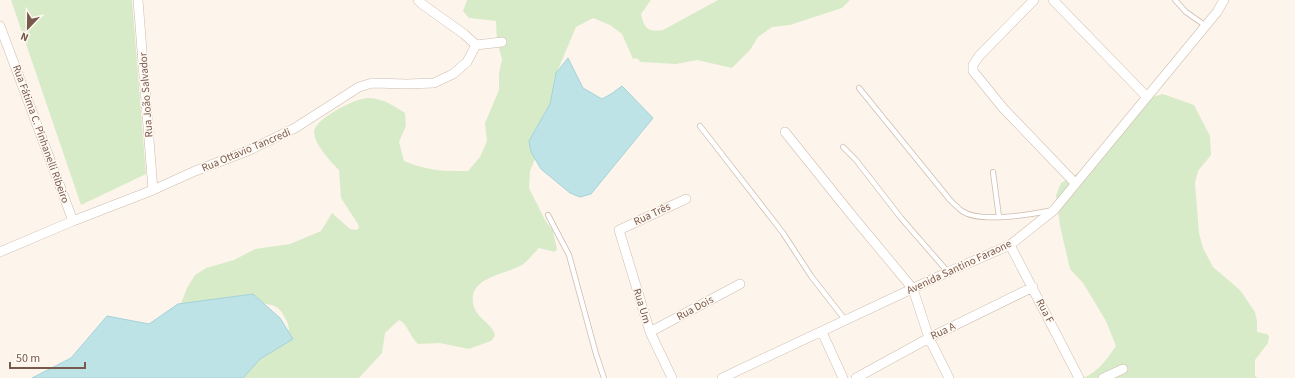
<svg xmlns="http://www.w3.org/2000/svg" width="1295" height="378" font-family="'Source Sans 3',sans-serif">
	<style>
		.green { fill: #d8ebc8 }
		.water { fill: #bee3e7; stroke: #a5d3d9 }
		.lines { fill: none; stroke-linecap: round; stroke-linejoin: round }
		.service-casing { stroke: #cfbcaf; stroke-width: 6 }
		.minor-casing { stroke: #cfbcaf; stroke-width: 10 }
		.service { stroke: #fff; stroke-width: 4.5 }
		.minor { stroke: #fff; stroke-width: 9 }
		.labels { text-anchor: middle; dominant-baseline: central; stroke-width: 3; stroke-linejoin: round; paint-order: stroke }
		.street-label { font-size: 11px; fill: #785a4d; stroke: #fff9f1 }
	</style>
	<rect width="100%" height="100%" fill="#fdf5eb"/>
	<path class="green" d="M11 0H132L146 174 81 205Z
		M467 0H651L641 14C644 28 648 33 663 30L718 0H850L842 8 790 25 772 27 758 37 750 50 732 68 697 60 676 64 641 62 636 58 633 59 622 34 610 25 593 18 576 27 554 79 553 98 541 145 530 171 529 188 545 220 553 231 557 249 555 252 539 248C534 253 528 261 522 265 505 275 465 277 474 307 478 319 493 324 495 336L491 341 469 349 440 343 418 344C410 337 407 323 399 320L385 333 382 353 359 378H188L287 337C290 331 289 325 286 320 283 314 280 308 274 306 256 297 198 310 177 314L187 288 195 275 206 268 234 260 255 249 290 244 321 231 332 213 350 229 356 230 359 228 358 224 341 198 339 170C331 162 314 144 314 132 314 119 357 97 369 98 385 99 392 105 405 113L406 126 399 142 404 161C429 171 442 171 468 171L480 157 487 141 485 123 499 90V74L502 59 497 41 496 21 469 18 463 11Z
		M1163 94 1194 105 1210 136 1211 155 1198 171 1195 183 1199 233 1203 248 1213 267 1240 290 1255 312 1257 321V332L1267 334 1269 336 1268 343 1255 360V376L1258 378H1083C1098 372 1107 359 1116 346L1106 321 1083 283 1070 269 1060 226 1056 195 1061 183 1083 170 1149 98Z"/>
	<path class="water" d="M568 58 583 88 602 99 611 94 622 86 653 118 591 194 580 197 570 193 541 169 531 152 529 141 550 104 556 73Z
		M253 294 280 318 293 339 260 359 243 378H32L71 358 107 316 149 324 178 304Z"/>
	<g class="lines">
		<defs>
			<path id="service" d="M1175 0 1186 12 1206 26
				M859 88 950 200C954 204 958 208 962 211 979 223 1028 215 1048 211
				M700 126 783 233 811 276 846 321
				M843 147 856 160 901 218 948 272
				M993 172 999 217
				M548 215 569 255 596 354 604 378"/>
			<path id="minor" d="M138 0 153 190
				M418 0 422 4 464 34 476 45
				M1034 0 979 56 973 65V71L1003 108 1075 183
				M1053 0 1147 97
				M0 26 73 221
				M785 132 850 213 913 289 929 338 949 378
				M1010 245 1079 378
				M0 252 73 221 153 190 195 171 250 150 295 128 359 87 372 83 407 84 434 83 453 74 467 62 476 45 502 42
				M650 332 740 284
				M822 332 843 378
				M672 378 650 332 619 230 686 199
				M722 378 948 272 1010 245 1054 210 1217 12 1224 0
				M856 378 929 338 1033 287
				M1103 378 1123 369"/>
		</defs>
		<use href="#service" class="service-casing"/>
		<use href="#minor" class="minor-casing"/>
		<use href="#service" class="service"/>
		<use href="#minor" class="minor"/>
	</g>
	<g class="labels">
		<g class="street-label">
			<text transform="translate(146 95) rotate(-94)">Rua João Salvador</text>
			<text transform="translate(41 134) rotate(70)">Rua Fátima C. Pinhanelli Ribeiro</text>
			<text transform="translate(246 150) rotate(-23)">Rua Ottavio Tancredi</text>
			<text transform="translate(652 214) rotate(-25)">Rua Três</text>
			<text transform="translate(959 267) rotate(-25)">Avenida Santino Faraone</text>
			<text transform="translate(642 306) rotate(73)">Rua Um</text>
			<text transform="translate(695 308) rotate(-28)">Rua Dois</text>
			<text transform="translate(1045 311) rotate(63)">Rua F</text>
			<text transform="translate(943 331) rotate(-26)">Rua A</text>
		</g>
	</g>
	<g transform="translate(28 28) rotate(202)" stroke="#fff9f1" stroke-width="3" paint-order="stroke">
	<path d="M0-3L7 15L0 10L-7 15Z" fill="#785a4d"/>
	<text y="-6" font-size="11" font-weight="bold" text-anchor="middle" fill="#785a4d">N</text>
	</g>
	<path d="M10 362v6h75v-6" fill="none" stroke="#785a4d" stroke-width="2"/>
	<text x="16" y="362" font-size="12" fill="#785a4d" stroke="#fff9f1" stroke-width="3" paint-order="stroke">50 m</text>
</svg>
